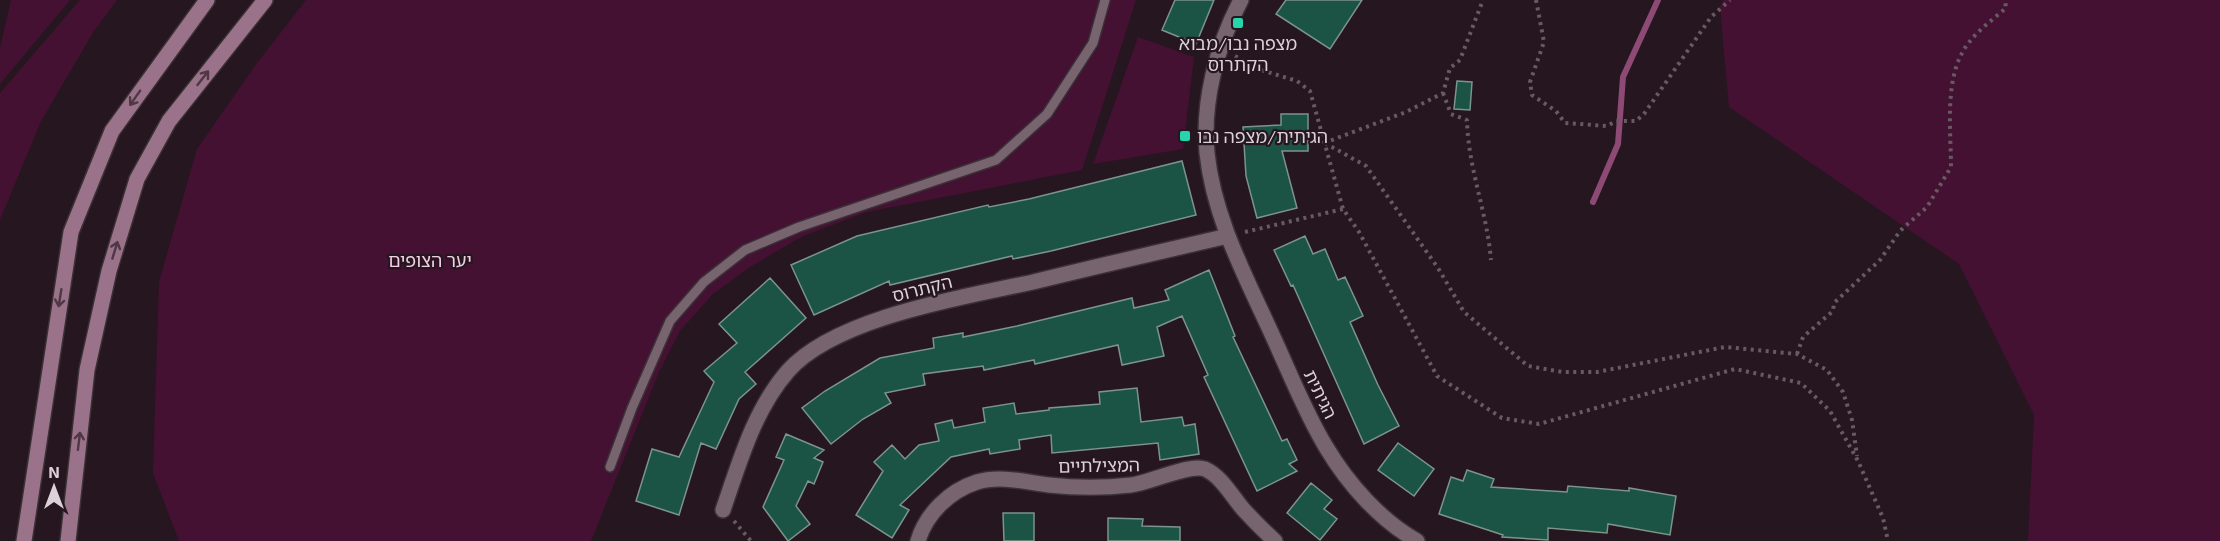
<svg xmlns="http://www.w3.org/2000/svg" width="2220" height="541" font-family="'Exo 2','Noto Sans Hebrew',sans-serif">
	<style>
		.green { fill: #413 }
		.lines { fill: none; stroke-linecap: round; stroke-linejoin: round }
		.stream { stroke: #8d4a74; stroke-width: 6 }
		.building { fill: #1b5344; stroke: #7c948c; stroke-width: 1.5 }
		.lane-casing { stroke: #3b3036; stroke-width: 12 }
		.street-casing { stroke: #3b3036; stroke-width: 18 }
		.secondary-casing { stroke: #3b3036; stroke-width: 18 }
		.path { stroke: #685a61; stroke-width: 4; stroke-dasharray: 3 4.5; stroke-linecap: butt }
		.lane { stroke: #77646f; stroke-width: 9 }
		.street { stroke: #77646f; stroke-width: 15 }
		.secondary { stroke: #9a738a; stroke-width: 15 }
		.oneway { stroke: #4f3744 }
		.poi-dot { fill: #27d5ad; stroke: #26161f; stroke-width: 2 }
		.labels { text-anchor: middle; dominant-baseline: central; stroke-width: 4.5; stroke-linejoin: round; paint-order: stroke }
		.poi-label { font-size: 18px; fill: #dcd1d7; stroke: #26161f }
		.park-label { font-size: 18px; fill: #f5cde4; stroke: #26161f }
		.street-label { font-size: 18px; fill: #dcd1d7; stroke: #26161f }
	</style>
	<rect width="100%" height="100%" fill="#26161f"/>
	<path class="green" d="M11 0H70L0 84V48Z
		M80 0H117L94 31 41 121 0 220V93Z
		M306 0H1136L1082 170 867 212 801 237 750 267 713 294 680 331 659 372 591 541H179L153 473 159 282 197 149 257 63Z
		M1723 0H2220V541H2028L2034 415 1959 264 1729 107 1720 7Z
		M1138 37 1194 57 1183 149 1093 164Z"/>
	<g class="lines">
		<path class="stream" d="M1593 202 1618 144 1623 77 1658 0"/>
	</g>
	<path class="building" d="M1175 0H1214L1196 44 1162 30Z
		M1286 0H1362L1330 49 1276 14Z
		M1457 81 1472 82 1470 110 1454 109Z
		M1281 114H1308V151H1282L1297 208 1257 218 1246 176 1243 127 1281 125Z
		M1182 161 1196 215 1051 251 1013 259 1012 256 890 285 889 281 814 315 791 265 857 236 988 205 989 207 1029 199Z
		M1305 236 1313 254 1325 249 1338 280 1345 277 1363 316 1350 322 1378 385 1399 426 1364 444 1293 285 1291 286 1274 250Z
		M1209 270 1235 336 1233 337 1282 441 1287 439 1297 460 1289 464 1297 471 1257 491 1204 377 1208 375 1182 316 1157 327 1164 356 1122 365 1118 345 1035 364 1034 360 984 370 983 366 923 374 925 385 885 393 891 403 863 419 831 444 802 408 825 391 880 358 934 348 933 338 963 333V337L1017 326 1132 298 1134 308 1169 300 1165 290Z
		M770 278 806 318 745 372 756 384 739 399 716 449 701 443 679 515 636 501 652 449 679 457 714 382 704 371 737 343 719 324Z
		M1137 388 1141 422 1182 417 1184 426 1195 424 1199 454 1160 460 1158 443 1052 453 1051 435 1019 440 1020 449 990 454 989 449 951 457 900 505 909 510 892 538 856 515 883 471 874 462 892 445 905 459 919 445 939 441 935 424 952 420 954 428 985 422 983 408 1014 403 1016 414 1049 410V408L1100 404 1099 392Z
		M786 434 824 450 814 458 823 462 814 484 808 481 796 506 810 524 788 541 763 507 784 460 776 457Z
		M1398 443 1434 469 1414 496 1378 470Z
		M1467 470 1494 479 1491 487 1567 492 1568 486 1629 491V488L1676 496 1670 535 1608 524 1607 533 1548 528V540L1502 537 1503 535 1439 514 1451 477 1463 481Z
		M1311 483 1332 500 1324 509 1337 519 1320 540 1287 513Z
		M1003 513H1034V541H1004Z
		M1108 518 1143 519 1142 526 1180 527V541H1108Z"/>
	<g class="lines">
		<defs>
			<path id="lane" d="M610 467 632 408 670 321 704 282 745 250 799 227 996 160 1047 114 1093 43 1105 0"/>
			<path id="street" d="M1241 0C1217 45 1202 102 1207 153 1214 220 1248 281 1275 341 1291 376 1306 414 1326 447 1348 484 1380 520 1417 541
				M723 510C740 461 754 410 788 371 836 317 965 297 1033 282 1098 266 1163 251 1228 236
				M918 541C926 514 949 491 977 482 1000 475 1026 482 1049 485 1076 488 1104 488 1131 485 1150 483 1190 463 1205 469 1221 476 1232 496 1243 509 1253 520 1264 531 1275 541"/>
			<path id="secondary" d="M24 541 71 232 112 131 207 0
				M68 541 87 370 109 271 137 179 169 121 265 0"/>
		</defs>
		<use href="#lane" class="lane-casing"/>
		<use href="#street" class="street-casing"/>
		<use href="#secondary" class="secondary-casing"/>
		<path class="path" d="M1536 0 1544 42 1530 82 1532 95 1556 111 1565 123 1607 126 1616 121H1636L1644 114 1711 17 1730 0
			M1235 56 1261 70 1297 81 1310 91 1343 209 1359 232 1437 376 1502 418 1539 424 1735 369 1801 383 1830 411 1858 461 1883 518 1888 541
			M1443 93 1451 114 1467 120C1468 168 1487 212 1491 260
			M1324 143 1406 112 1443 93 1450 68 1460 60 1483 0
			M1325 143 1366 166 1438 268 1464 312 1528 366 1563 372H1597L1725 347 1797 354 1827 370 1843 392 1852 420 1857 456
			M1245 232 1343 209
			M1797 354 1803 337 1833 311 1834 303 1880 260 1900 231 1927 207 1951 167C1951 133 1945 87 1961 55 1970 36 1991 21 2006 8L2005 0
			M734 521 751 541"/>
		<use href="#lane" class="lane"/>
		<use href="#street" class="street"/>
		<use href="#secondary" class="secondary"/>
	</g>
	<defs><path id="oneway-shaft" d="M-6 0H5M1.5-3L5.5 0L1.5 3" fill="none" stroke-width="1.6" stroke-linecap="round" stroke-linejoin="round" transform="scale(1.5)"/></defs>
	<g class="oneway">
		<use href="#oneway-shaft" transform="translate(203 78) rotate(-52)"/>
		<use href="#oneway-shaft" transform="translate(135 98) rotate(125)"/>
		<use href="#oneway-shaft" transform="translate(115 250) rotate(-73)"/>
		<use href="#oneway-shaft" transform="translate(60 298) rotate(99)"/>
		<use href="#oneway-shaft" transform="translate(79 441) rotate(-83)"/>
	</g>
	<g class="poi-dot">
		<rect x="1232" y="17" width="12" height="12" rx="3"/>
		<rect x="1179" y="130" width="12" height="12" rx="3"/>
	</g>
	<g class="labels">
		<g class="poi-label">
			<text x="1238" y="43">מצפה נבו/מבוא<tspan x="1238" dy="21">הקתרוס</tspan></text>
			<text x="1197" y="136" text-anchor="start">הגיתית/מצפה נבו</text>
		</g>
		<g class="park-label">
			<text x="430" y="260">יער הצופים</text>
		</g>
		<g class="street-label">
			<text transform="translate(922 288) rotate(-14)">הקתרוס</text>
			<text transform="translate(1321 394) rotate(64)">הגיתית</text>
			<text transform="translate(1099 465) rotate(-1)">המצילתיים</text>
		</g>
	</g>
	<g transform="translate(54 487)" stroke="#26161f" stroke-width="4.5" paint-order="stroke">
	<path d="M0-4.5L10 22L0 15L-10 22Z" fill="#dcd1d7"/>
	<text y="-9" font-size="16" font-weight="bold" text-anchor="middle" fill="#dcd1d7">N</text>
	</g>
</svg>
